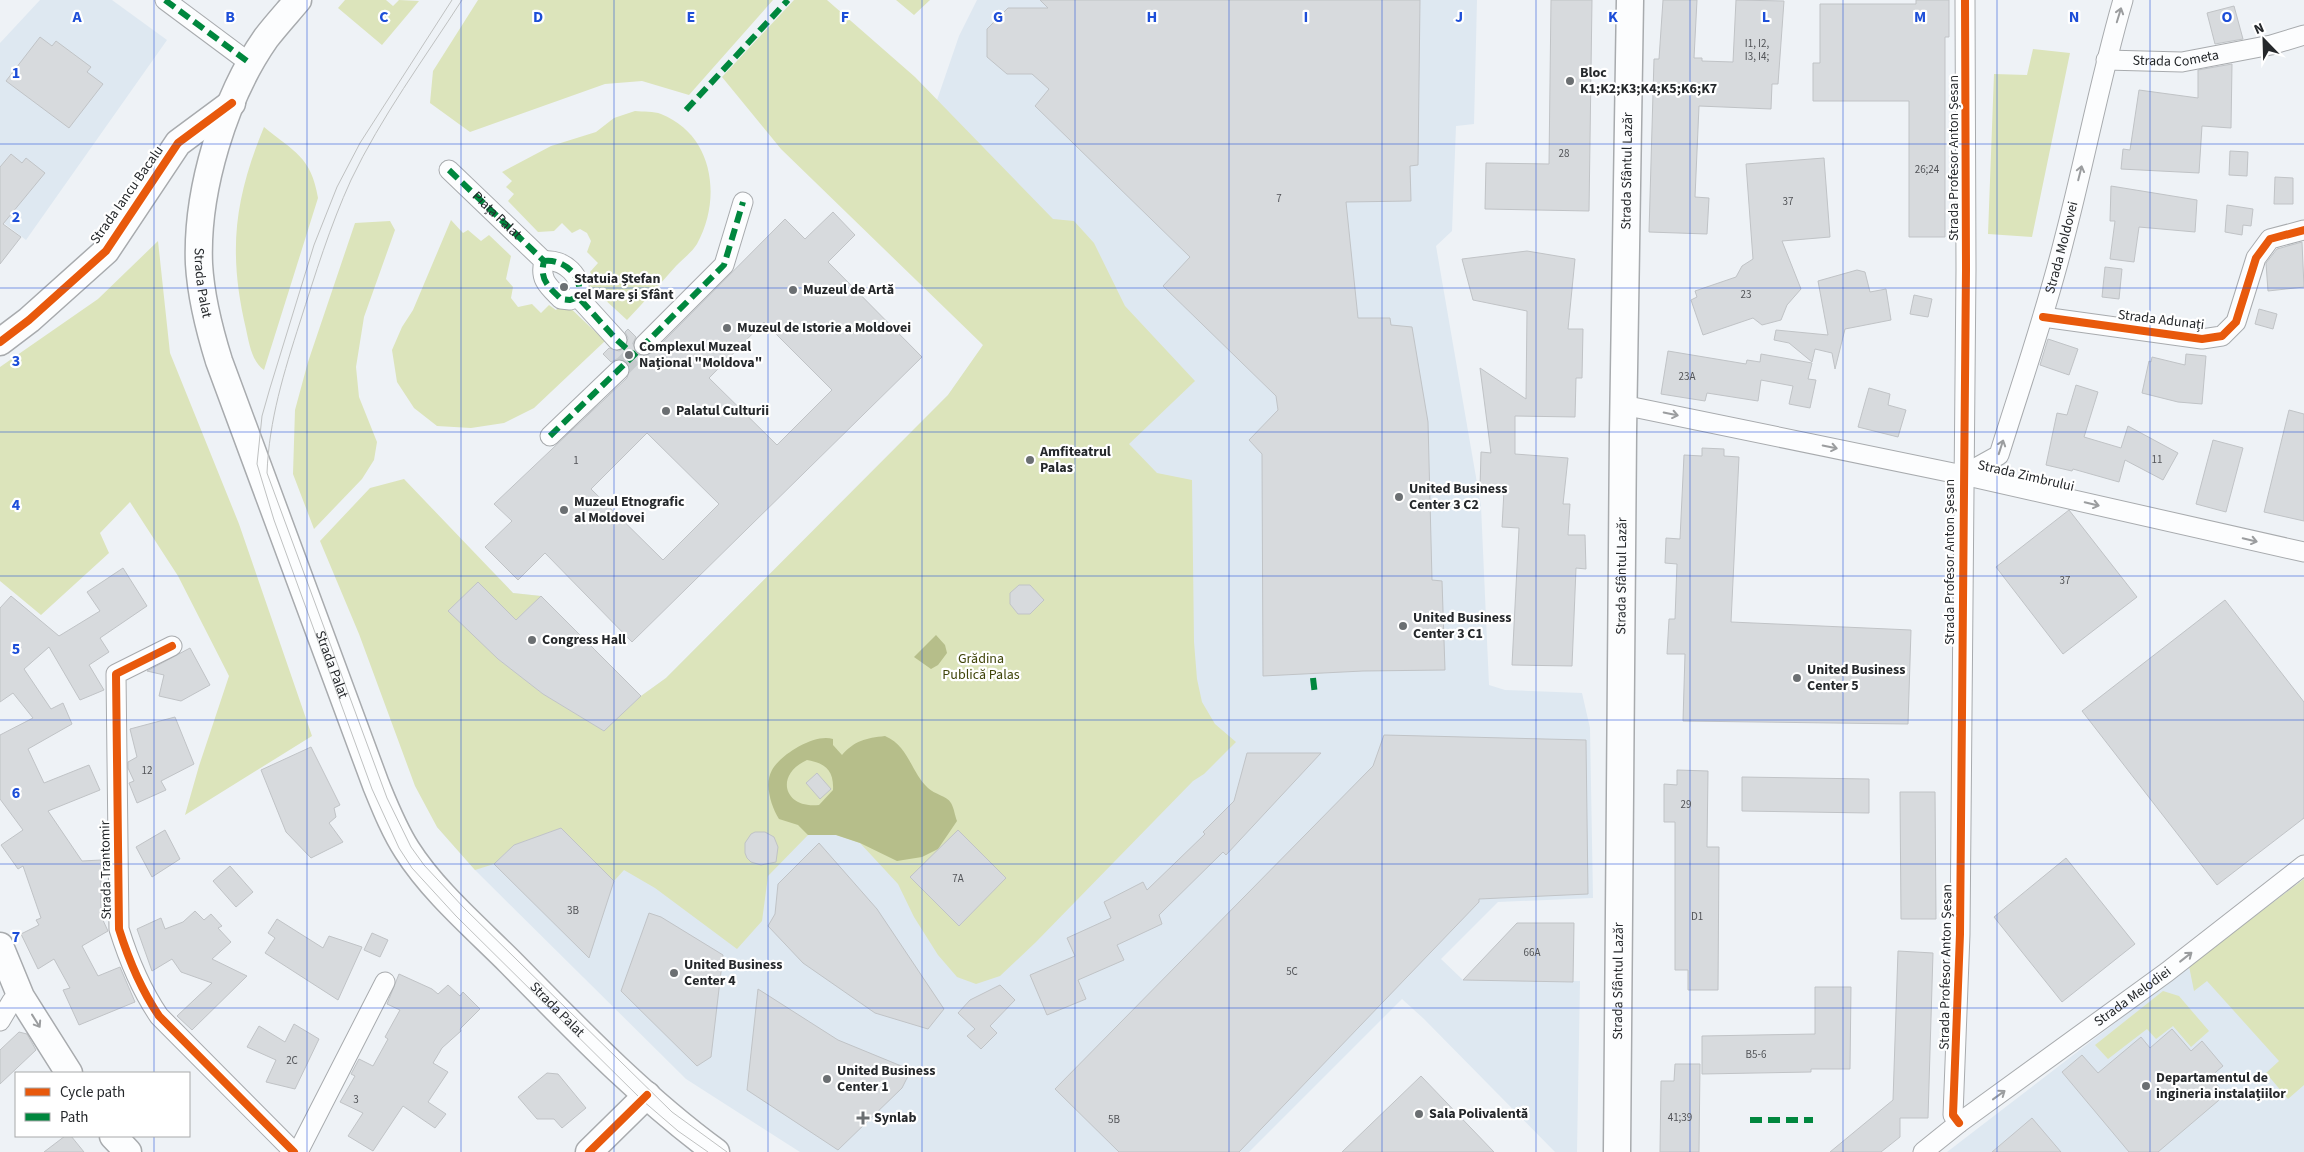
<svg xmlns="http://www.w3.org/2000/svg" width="2304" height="1152" font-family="'Source Sans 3',sans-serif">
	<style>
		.built { fill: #dee8f1 }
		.green { fill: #dce4bb }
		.water { fill: #b6be8a; fill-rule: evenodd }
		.building { fill: #d7dadd; stroke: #c0c3c6; fill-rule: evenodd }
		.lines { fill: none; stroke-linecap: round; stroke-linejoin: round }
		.street-tunnel { stroke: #c6cacd; stroke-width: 19; stroke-dasharray: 19 9; stroke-linecap: butt }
		.street-casing { stroke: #a8abae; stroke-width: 21 }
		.secondary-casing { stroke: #a8abae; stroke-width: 29 }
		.street { stroke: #fcfdfe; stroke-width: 19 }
		.secondary { stroke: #fcfdfe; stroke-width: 26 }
		.tram { stroke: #bfc1c1; stroke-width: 1 }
		.quiet { stroke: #00873e; stroke-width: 6; stroke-dasharray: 12 6; stroke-linecap: butt }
		.cycleway-casing { stroke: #fff; stroke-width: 11 }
		.cycleway { stroke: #e8590c; stroke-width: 8 }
		.oneway { stroke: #9b9d9f }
		.grid { fill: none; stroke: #1d4ed8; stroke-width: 1; stroke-opacity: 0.55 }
		.poi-dot { fill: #6b6f72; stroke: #fff; stroke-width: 2 }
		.labels { text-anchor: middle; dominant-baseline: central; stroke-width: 4.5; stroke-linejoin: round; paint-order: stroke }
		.number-label { font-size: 11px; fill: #525458 }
		.street-label { font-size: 14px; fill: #25282b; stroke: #fff }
		.poi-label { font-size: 14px; font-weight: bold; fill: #25282b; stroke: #fff; text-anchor: start }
		.park-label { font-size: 14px; fill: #3f4409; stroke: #fff }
		.grid-label { font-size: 16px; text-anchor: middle; font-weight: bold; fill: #1d4ed8; stroke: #fff; stroke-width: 4.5; stroke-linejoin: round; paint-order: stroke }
	</style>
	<rect width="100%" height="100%" fill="#eef2f6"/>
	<path class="built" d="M40 0H112L167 40 26 240 0 220V43Z
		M977 0H1477L1474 124 1456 126 1452 231 1436 246 1481 506 1489 685 1505 690 1582 693 1590 728 1593 898 1498 902 1441 959 1463 980 1580 981 1577 1152H1555L1424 1019 1402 999 1249 1152H800L686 1079 475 870 437 827 524 745 448 611 478 582 491 570 513 593 541 596 641 696 666 678 948 395 983 346 924 138 959 36Z
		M2304 879V1152H1947L2189 966Z"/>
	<path class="green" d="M345 0H386L393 6 399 0 419 1 382 45 338 8Z
		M478 0H773L689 95 642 81 605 84 470 132 430 103 433 71Z
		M794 0H827L915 77 1053 219 1074 221 1094 243 1125 306 1195 381 1129 444 1157 473 1192 480 1194 642 1197 679 1202 702 1215 724 1236 742 1204 774 1193 781 1036 942 1000 976 976 984 957 977 938 955 914 917 898 884 860 843 836 835H808L768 876 762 921 737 949 655 888 624 870 614 881 561 828 514 845 494 864 475 870 437 827 415 786 359 634 320 541 370 488 404 479 513 593 541 596 516 620 478 582 449 611 498 659 543 694 604 731 641 696 666 678 948 395 983 345 781 149 722 77Z
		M896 0H930L914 15Z
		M2033 49 2070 53 2032 237 1988 234 1994 74 2027 75Z
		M635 111C643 112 654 111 661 114 714 135 722 199 697 244 692 252 683 259 676 266 660 284 644 302 627 320L589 285 595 279 590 272 598 263 587 252 591 241 587 233 580 229 572 233 562 223 554 231 538 232 508 201 514 194 506 187 512 181 502 172 551 146 596 132 614 118Z
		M264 127C294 152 311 156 318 198L264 370C252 362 249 343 246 329 228 252 234 200 264 127Z
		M451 220 463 233 468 230 481 241 489 235 511 256 506 279 513 287 511 298 518 307 532 304 541 313 549 305 556 310 564 302 605 341 534 408 504 423 471 428 437 426 414 408 397 382 392 350 402 327 413 310Z
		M390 221 395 230 364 317 356 367 359 397 377 442 374 460 362 479 314 529 293 474 295 410 308 362 355 223Z
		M158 241 170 353 239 524 312 736 185 815 199 766 229 676 178 576 130 502 100 533 109 553 41 615 0 581V367L98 299Z
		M2304 879V1085L2288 1099 2266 1073 2279 1061 2207 981 2194 991 2189 966Z
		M2163 991 2179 996 2209 1031 2191 1047 2173 1026 2156 1039 2147 1029 2108 1059 2095 1045Z"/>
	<path class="water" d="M936 635 945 645 947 653 938 665 931 669 914 657Z
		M885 736C909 746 910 771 928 788 934 794 947 796 951 803 954 808 955 816 957 821L938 849 922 857 897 861 860 843 836 835H808L798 825 779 819C771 806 764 784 772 770 781 754 815 733 833 739V745L842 755C854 741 866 738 885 736ZM807 760C825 763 834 770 833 790L819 805C784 809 774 775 807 760Z"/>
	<path class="building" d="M1040 0H1420L1418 165 1410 166 1411 201 1346 202 1358 318H1390L1391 325 1412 327 1428 422 1432 580 1442 581 1445 670 1363 671 1263 676 1262 454 1249 440 1278 410 1276 396 1163 286 1190 257 1035 106 1049 89 1032 74H1007L987 57V29L1008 8H1048Z
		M1551 0H1592L1589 211 1485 209 1486 163 1549 164Z
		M1663 0H1697L1694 58H1702V61L1733 62 1736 0 1784 1 1778 84H1772L1771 109 1699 106 1695 197 1709 198 1707 234 1649 232 1654 59H1659Z
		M1916 0H1949V37H1945V237H1909V101H1813V63H1820V4H1916Z
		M2234 6 2243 39 2215 44 2207 13Z
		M40 37 52 46 56 41 91 67 87 72 103 84 69 128 6 81Z
		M2232 64 2231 128 2202 126 2199 173 2121 169 2123 149 2130 150 2139 90 2198 98V70Z
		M2230 151 2248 152 2247 176 2229 175Z
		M11 154 22 163 26 158 45 173 3 224 21 237 0 264V167Z
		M1824 158 1830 237 1782 241 1801 289 1787 305 1781 320 1762 325 1753 318 1703 335 1691 300 1697 297 1695 291 1736 277 1742 266 1753 259 1746 164Z
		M2275 177 2293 178V204H2274Z
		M2111 186 2197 200 2195 232 2139 227 2134 262 2110 259 2115 221H2110Z
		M2227 205 2253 209 2251 226 2243 225 2242 235 2225 232Z
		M833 212 855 235 828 262 922 357 632 642 545 553 518 580 485 547 512 521 494 504 627 378 630 368 627 362 617 359 611 362 603 354 609 348 619 351 625 348 628 338 625 332 628 329 636 337 633 343 636 353 642 356 652 353 785 219 805 239ZM764 322 832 390 777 445 709 378ZM647 433 719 504 663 560 591 489Z
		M2302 242 2304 287 2268 291 2266 263 2277 249Z
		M1527 251 1575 259 1568 329H1583L1582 378H1576L1575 417 1515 416V454L1568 458 1563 504H1570L1568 535H1585L1586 569 1576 568 1572 666 1512 665 1519 528 1502 527 1504 491 1480 489 1481 452 1491 453 1480 368 1526 399 1527 311 1473 300 1462 259Z
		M2105 267 2122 269 2119 299 2102 297Z
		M1857 270 1865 272 1870 292 1886 289 1891 320 1845 329 1835 369 1832 353 1815 349 1812 362 1789 343 1774 340 1776 330 1828 335 1818 281Z
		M1914 295 1932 299 1928 317 1910 314Z
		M2259 309 2277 314 2273 329 2255 324Z
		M2048 339 2078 349 2069 375 2040 365Z
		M1668 351 1746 364 1747 360 1760 362 1761 354 1812 363 1808 379 1816 380 1810 408 1789 404 1793 386 1761 380 1758 401 1707 393 1705 401 1661 394Z
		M2186 354 2206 356 2202 404 2178 402 2142 393 2149 361 2151 362 2152 357 2185 365Z
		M2076 385 2098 392 2084 437 2121 448 2128 426 2178 453 2163 480 2125 460 2119 482 2073 469 2072 471 2046 465 2057 413 2067 415Z
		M1869 388 1890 394 1888 405 1906 410 1898 437 1858 427Z
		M2289 410 2304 414V521L2264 512Z
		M2213 440 2243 448 2226 512 2196 504Z
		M1702 448 1724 449V456L1739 457 1731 622 1911 630 1908 724 1683 721 1685 654H1667L1669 619H1675L1677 564 1665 563 1666 538 1680 539 1684 455 1702 456Z
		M2069 510 2137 597 2063 654 1996 567Z
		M123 568 147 606 100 638 109 652 89 665 104 690 80 700 49 647 24 669 51 709 63 703 72 724 28 749 44 783 89 765 100 790 48 811 82 861 101 860V916L108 931 82 946 98 976 120 967 135 1002 79 1025 63 990 70 988 54 959 38 969 21 934 39 925 36 920 41 918 23 866 18 869 1 845 23 830 0 799V735L33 718 13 693 0 702V608L11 596 59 636 100 611 87 592Z
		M478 582 516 620 541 596 641 696 604 731 543 694 498 659 448 611Z
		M1019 585H1030L1044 600 1030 614H1018L1010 604V593Z
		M2225 600 2304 702V818L2217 885 2082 711Z
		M190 648 210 685 181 701 159 696 164 675 147 671Z
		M175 717 194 764 161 781 166 790 137 803 129 783 134 781 128 768V762L137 757 130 729Z
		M1384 735 1586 740 1588 894 1479 899V902L1239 1152H1119L1055 1089 1373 766Z
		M311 747 340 805 334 808 336 817 329 823 343 842 311 858 286 832 261 770Z
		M1247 753H1321L1226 855 1223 852 1159 915 1162 924 1117 945 1124 960 1078 980 1086 999 1047 1015 1030 975 1075 956 1067 938 1111 918 1104 902 1143 882 1147 890 1205 834 1203 832 1234 801Z
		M1677 770 1708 771 1707 847H1719L1718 990H1688V970H1675V822H1664V784L1677 785Z
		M817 773 831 789 820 799 806 783Z
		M1742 777 1869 779V813L1742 811Z
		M1900 792H1935L1936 919H1901Z
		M561 828 614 881 589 958 494 864 514 845Z
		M165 830 180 859 152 877 136 847Z
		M958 830 1006 878 959 926 910 877Z
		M755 832H765L774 837 778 847 776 862 761 865 751 862 747 858 745 853V843L751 834Z
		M819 843 877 909 944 1009 928 1029 875 1013 803 963 768 926 775 914 778 884Z
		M2066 858 2135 944 2062 1002 1994 917Z
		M230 866 253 892 236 907 213 881Z
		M195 911 204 920 211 914 222 926 218 928 231 942 212 959 247 976 192 1030 177 1016 212 983 181 972 172 959 152 971 137 929 161 918 165 929 183 922Z
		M649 913 661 917 723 955 711 1057 697 1066 621 991Z
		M277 919 323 948 329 936 362 947 338 1000 265 953 275 938 268 933Z
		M1517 923H1574L1573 982 1463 980Z
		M372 933 388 940 380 957 364 950Z
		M1898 951 1933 953 1928 1118H1900V1137L1881 1152H1830L1893 1100Z
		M399 974 432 989 438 994 448 985 460 996 463 992 480 1009 460 1029 461 1031 442 1048 433 1063 448 1072 428 1102 446 1114 435 1128 403 1106 373 1151 348 1136 363 1113 340 1102 355 1076 351 1074 359 1059 373 1066 388 1039 385 1037 400 1010 387 1004Z
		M1000 985 1015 1000 990 1026 997 1033 981 1049 967 1036 975 1029 958 1013 970 1000Z
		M1815 987H1851L1850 1069H1811V1072L1702 1074V1036L1815 1034Z
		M758 989 838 1040 911 1070 902 1088 838 1150 747 1090Z
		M294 1024 319 1039 295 1089 266 1082 276 1060 247 1047 259 1026 285 1042Z
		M2172 1029 2191 1051 2202 1041 2223 1066 2210 1077 2225 1095 2158 1152H2129L2062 1072 2082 1055 2098 1073 2141 1037 2150 1048Z
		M19 1032 27 1034 36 1050 0 1084V1050Z
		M1675 1064H1700L1699 1152H1660L1661 1081H1674Z
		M547 1073 558 1074 586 1108 562 1128 554 1119H537L518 1097Z
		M1421 1076 1494 1152H1342Z
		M2032 1118 2061 1152H1992Z
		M65 1136H71L84 1152H44Z"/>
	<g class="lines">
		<path class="street-tunnel" d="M619 370 644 345"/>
		<defs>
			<g id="street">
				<path d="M165 0 251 64"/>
				<path id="s1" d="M2106 60 2182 62 2271 45 2304 35"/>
				<path id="s2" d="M449 170 544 261C539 280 549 287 561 299L570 300 578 297 617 340"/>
				<path d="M544 261C563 258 585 277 578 297"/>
				<path d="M2043 317 2202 339 2222 336 2236 322 2256 258 2270 239 2304 230"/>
				<path d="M644 345 724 265 743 202"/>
				<path d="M1623 405 1963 475 2304 552"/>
				<path d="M550 436 619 370"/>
				<path id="s3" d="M1963 475 1999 455C2021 384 2046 313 2064 240 2085 160 2100 79 2123 0"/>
				<path d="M172 646 116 674 119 929C129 961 140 988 159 1016L294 1152"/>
				<path d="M0 1021 12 1001 21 997"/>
				<path d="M1959 1123 1953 1115 1960 934 1966 269 1965 0"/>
				<path d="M298 1152 385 982"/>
				<path id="s4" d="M1923 1152 1959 1123 2167 972 2304 865"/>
			</g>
			<g id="secondary">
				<path id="s5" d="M298 0C287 13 276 25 266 38 224 98 196 191 199 264 201 298 209 329 219 361L376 785C385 807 394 830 407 850 433 891 475 927 510 962 575 1028 641 1097 716 1152"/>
				<path d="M0 342 29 320 106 251 178 143 232 103"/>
				<path d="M0 946 21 997 69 1073"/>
				<path d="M113 1136 128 1152"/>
				<path d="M589 1152 647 1095"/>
				<path id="s6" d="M1617 1152 1623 433 1630 0"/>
			</g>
		</defs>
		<use href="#street" class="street-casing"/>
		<use href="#secondary" class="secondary-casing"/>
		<use href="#street" class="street"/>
		<use href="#secondary" class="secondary"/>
		<path class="tram" d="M452 0 360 143 337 187 314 245 270 388 262 416 257 464 274 520 372 789 399 848 412 868 456 916 642 1100 678 1131 708 1152
			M462 0C424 59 381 117 351 180 330 226 315 275 300 322 284 372 269 420 267 473L387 798 411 847 424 865 465 909 672 1112 727 1152"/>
		<path class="quiet" d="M165 0 251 64
			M686 110 788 0
			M449 170 544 261C539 280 549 287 561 299L570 300 578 297 617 340 634 355
			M544 261C563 258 585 277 578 297
			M550 436 634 355 724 265 743 202
			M1313 678 1315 695
			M1750 1120H1813"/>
		<defs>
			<path id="cycleway" d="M2043 317 2202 339 2222 336 2236 322 2256 258 2270 239 2304 230
				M0 342 29 320 106 251 178 143 232 103
				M172 646 116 674 119 929C129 961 140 988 159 1016L294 1152
				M1959 1123 1953 1115 1960 934 1966 269 1965 0
				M589 1152 647 1095"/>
		</defs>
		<use href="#cycleway" class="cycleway-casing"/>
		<use href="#cycleway" class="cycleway"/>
	</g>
	<defs><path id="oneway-shaft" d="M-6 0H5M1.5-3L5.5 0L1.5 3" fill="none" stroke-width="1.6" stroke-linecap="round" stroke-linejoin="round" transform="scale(1.25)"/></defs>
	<g class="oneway">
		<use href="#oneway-shaft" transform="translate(2119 15) rotate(-73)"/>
		<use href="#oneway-shaft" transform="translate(2080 173) rotate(-76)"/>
		<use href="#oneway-shaft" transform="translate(1671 414) rotate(12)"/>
		<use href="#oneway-shaft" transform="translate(1830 447) rotate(12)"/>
		<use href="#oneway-shaft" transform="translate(2001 447) rotate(-72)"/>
		<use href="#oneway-shaft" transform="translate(2092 504) rotate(13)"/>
		<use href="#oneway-shaft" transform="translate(2250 540) rotate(13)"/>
		<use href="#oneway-shaft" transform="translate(2186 957) rotate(-38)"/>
		<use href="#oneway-shaft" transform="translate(36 1021) rotate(58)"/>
		<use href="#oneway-shaft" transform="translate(1999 1095) rotate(-36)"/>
	</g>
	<path class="grid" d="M154 0V1073M307 0V1152M461 0V1152M614 0V1152M768 0V1152M922 0V1152M1075 0V1152M1229 0V1152M1382 0V1152M1536 0V1152M1690 0V1152M1843 0V1152M1997 0V1152M2150 0V1152M0 144H2304M0 288H2304M0 432H2304M0 576H2304M0 720H2304M0 864H2304M0 1008H2304M154 1136V1152"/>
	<g class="poi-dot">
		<circle cx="1570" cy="81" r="5"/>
		<circle cx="564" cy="287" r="5"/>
		<circle cx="793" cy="290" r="5"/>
		<circle cx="727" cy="328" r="5"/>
		<circle cx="629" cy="355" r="5"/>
		<circle cx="666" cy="411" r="5"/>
		<circle cx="1030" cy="460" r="5"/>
		<circle cx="1399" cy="497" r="5"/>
		<circle cx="564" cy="510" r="5"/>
		<circle cx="1403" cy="626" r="5"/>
		<circle cx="532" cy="640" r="5"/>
		<circle cx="1797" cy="678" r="5"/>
		<circle cx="674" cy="973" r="5"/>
		<circle cx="827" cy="1079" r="5"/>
		<circle cx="2146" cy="1086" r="5"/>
		<circle cx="1419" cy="1114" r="5"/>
		<path d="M860.5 1110.5h5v5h5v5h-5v5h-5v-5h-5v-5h5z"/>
	</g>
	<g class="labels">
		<g class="number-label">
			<text x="1757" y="43">I1, I2,<tspan x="1757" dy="13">I3, I4;</tspan></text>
			<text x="1564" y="153">28</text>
			<text x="1927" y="169">26;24</text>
			<text x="1279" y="198">7</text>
			<text x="1788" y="201">37</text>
			<text x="1746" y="294">23</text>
			<text x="1687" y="376">23A</text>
			<text x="2157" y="459">11</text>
			<text x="576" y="460">1</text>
			<text x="2065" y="580">37</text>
			<text x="147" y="770">12</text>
			<text x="1686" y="804">29</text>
			<text x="958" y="878">7A</text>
			<text x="573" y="910">3B</text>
			<text x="1697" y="916">D1</text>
			<text x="1532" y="952">66A</text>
			<text x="1292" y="971">5C</text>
			<text x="1756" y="1054">B5-6</text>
			<text x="292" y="1060">2C</text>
			<text x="356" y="1099">3</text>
			<text x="1680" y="1117">41;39</text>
			<text x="1114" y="1119">5B</text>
		</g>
		<g class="street-label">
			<text stroke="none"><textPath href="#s1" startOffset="70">Strada Cometa</textPath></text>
			<text transform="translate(1954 158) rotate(-90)">Strada Profesor Anton Șesan</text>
			<text stroke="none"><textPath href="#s6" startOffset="981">Strada Sfântul Lazăr</textPath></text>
			<text transform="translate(127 195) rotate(-55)">Strada Iancu Bacalu</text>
			<text stroke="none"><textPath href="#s2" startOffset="66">Piața Palat</textPath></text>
			<text stroke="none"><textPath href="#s3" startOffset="258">Strada Moldovei</textPath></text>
			<text stroke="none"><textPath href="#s5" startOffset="308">Strada Palat</textPath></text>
			<text transform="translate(2161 320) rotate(7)">Strada Adunați</text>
			<text transform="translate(2026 476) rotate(13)">Strada Zimbrului</text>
			<text transform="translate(1950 562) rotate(-90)">Strada Profesor Anton Șesan</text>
			<text stroke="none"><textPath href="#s6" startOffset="576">Strada Sfântul Lazăr</textPath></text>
			<text stroke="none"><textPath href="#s5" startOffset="712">Strada Palat</textPath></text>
			<text transform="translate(106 870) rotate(-91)">Strada Trantomir</text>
			<text transform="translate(1946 967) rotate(-89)">Strada Profesor Anton Șesan</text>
			<text stroke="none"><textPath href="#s6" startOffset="171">Strada Sfântul Lazăr</textPath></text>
			<text stroke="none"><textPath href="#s4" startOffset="261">Strada Melodiei</textPath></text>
			<text stroke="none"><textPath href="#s5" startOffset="1132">Strada Palat</textPath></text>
		</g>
		<g class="poi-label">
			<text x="1580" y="73">Bloc<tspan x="1580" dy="16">K1;K2;K3;K4;K5;K6;K7</tspan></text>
			<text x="574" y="279">Statuia Ștefan<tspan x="574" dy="16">cel Mare și Sfânt</tspan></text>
			<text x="803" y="290">Muzeul de Artă</text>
			<text x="737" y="328">Muzeul de Istorie a Moldovei</text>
			<text x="639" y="347">Complexul Muzeal<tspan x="639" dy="16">Național "Moldova"</tspan></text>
			<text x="676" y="411">Palatul Culturii</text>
			<text x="1040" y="452">Amfiteatrul<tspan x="1040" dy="16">Palas</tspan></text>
			<text x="1409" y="489">United Business<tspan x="1409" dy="16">Center 3 C2</tspan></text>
			<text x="574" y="502">Muzeul Etnografic<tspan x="574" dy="16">al Moldovei</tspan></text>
			<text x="1413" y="618">United Business<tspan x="1413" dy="16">Center 3 C1</tspan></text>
			<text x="542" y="640">Congress Hall</text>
			<text x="1807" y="670">United Business<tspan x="1807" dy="16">Center 5</tspan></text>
			<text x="684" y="965">United Business<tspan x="684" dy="16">Center 4</tspan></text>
			<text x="837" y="1071">United Business<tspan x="837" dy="16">Center 1</tspan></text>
			<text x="2156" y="1078">Departamentul de<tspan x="2156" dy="16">ingineria instalațiilor</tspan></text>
			<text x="1429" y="1114">Sala Polivalentă</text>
			<text x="874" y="1118">Synlab</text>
		</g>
		<g class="park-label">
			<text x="981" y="659">Grădina<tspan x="981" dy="16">Publică Palas</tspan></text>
		</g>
	</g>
	<g class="grid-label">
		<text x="77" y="22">A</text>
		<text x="230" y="22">B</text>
		<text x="384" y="22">C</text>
		<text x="538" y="22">D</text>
		<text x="691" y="22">E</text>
		<text x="845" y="22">F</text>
		<text x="998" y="22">G</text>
		<text x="1152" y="22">H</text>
		<text x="1306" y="22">I</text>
		<text x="1459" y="22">J</text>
		<text x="1613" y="22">K</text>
		<text x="1766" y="22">L</text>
		<text x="1920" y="22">M</text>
		<text x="2074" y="22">N</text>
		<text x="2227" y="22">O</text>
		<text x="16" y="78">1</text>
		<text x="16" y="222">2</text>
		<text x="16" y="366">3</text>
		<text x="16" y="510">4</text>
		<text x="16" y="654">5</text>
		<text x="16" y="798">6</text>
		<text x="16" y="942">7</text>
	</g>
	<rect x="15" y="1072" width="175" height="65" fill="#ffffff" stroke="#a8a9aa"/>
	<rect x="25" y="1088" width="25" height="8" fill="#e8590c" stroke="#a8a9aa"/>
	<text x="60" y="1097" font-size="15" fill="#25282b">Cycle path</text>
	<rect x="25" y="1113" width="25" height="8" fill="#00873e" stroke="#a8a9aa"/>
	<text x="60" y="1122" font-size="15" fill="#25282b">Path</text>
	<g transform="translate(2264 40) rotate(337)" stroke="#ffffff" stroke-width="4" paint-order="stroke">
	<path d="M0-4L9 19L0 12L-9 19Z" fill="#25282b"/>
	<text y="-8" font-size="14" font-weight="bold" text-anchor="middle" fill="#25282b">N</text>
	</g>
</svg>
